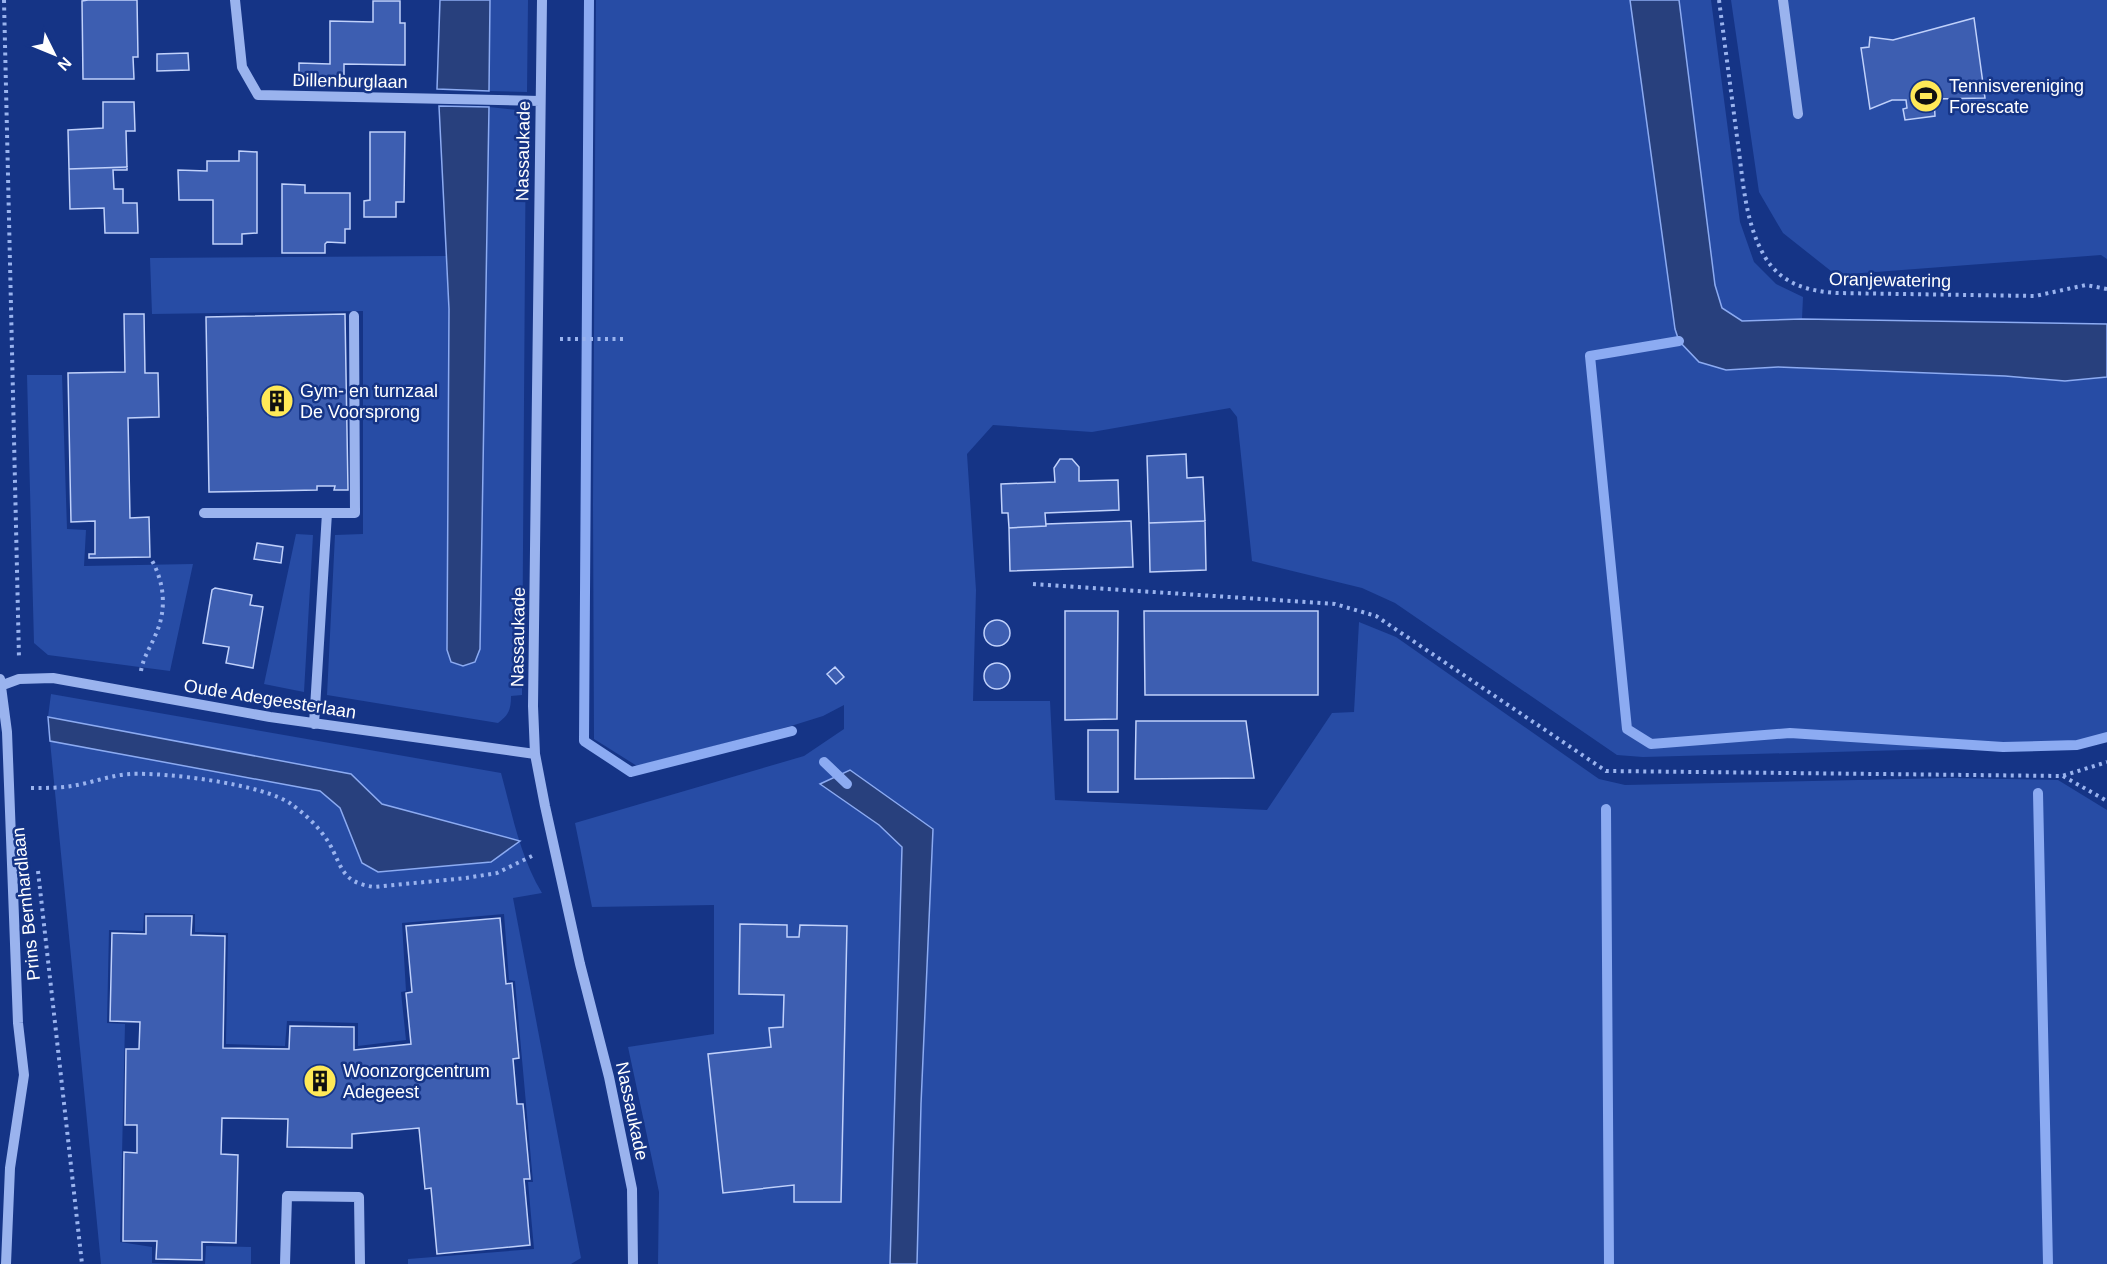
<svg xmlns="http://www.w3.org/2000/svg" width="2107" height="1264" font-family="Arial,sans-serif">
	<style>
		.green { fill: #274ca5 }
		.water { fill: #28407d; stroke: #8cabf2; stroke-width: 1.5 }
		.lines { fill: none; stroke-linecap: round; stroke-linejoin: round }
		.stream { stroke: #8cabf2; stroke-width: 10 }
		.building { fill: #3d5eb1; stroke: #c0d1fb; stroke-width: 1.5 }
		.path { stroke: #9ab3ee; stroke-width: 4; stroke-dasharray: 3 4.5; stroke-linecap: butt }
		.minor { stroke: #9ab3ee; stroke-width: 10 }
		.labels { text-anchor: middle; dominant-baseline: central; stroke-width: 5; stroke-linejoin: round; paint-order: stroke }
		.street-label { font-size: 18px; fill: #fff; stroke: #153486 }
		.poi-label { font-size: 18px; fill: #fff; stroke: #153486; text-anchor: start }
	</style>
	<rect width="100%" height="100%" fill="#153486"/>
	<path class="green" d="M490 0H528L527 92 489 91Z
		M596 0H1630L1675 329 1679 341 1726 370 1778 367 2005 376 2065 381 2107 377V741L2093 745 1643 757 1617 755 1395 603 1362 588 1252 561 1237 417 1230 408 1092 432 993 425 967 454 976 590 973 701H1050L1055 800 1267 810 1332 713 1354 712 1359 622 1396 637 1599 779 1625 785 1950 778 2058 780 2107 810V1264H917L921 1104 933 830 850 770 821 784 879 825 902 847 890 1264H658L659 1192 628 1047 714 1034V905L592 907 575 823 804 756 844 729V705L823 716 791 726 637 766 594 739 593 504Z
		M1679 0H1711L1740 222 1754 262 1776 284 1803 297 1802 319 1742 321 1722 308 1715 285Z
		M1731 0H2107V259L2101 255 1836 275 1783 233 1759 192Z
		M489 107 526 111 522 695 511 696C511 709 509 715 498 723L327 695 335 535 363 534V311L152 314 150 258 446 256 449 309 447 650 452 662 463 666 475 662 480 649Z
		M27 375H62L67 529 86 530 84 566 193 564 170 671 48 655 34 643Z
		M296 534 313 535 304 692 264 684Z
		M51 694 501 773C512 813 520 857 542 893L513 898 581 1258 571 1264H408V1259L534 1249 528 1182H533L515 981 509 980 504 914 402 923 406 991 401 992 406 1040 358 1046V1023L287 1021 285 1046 226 1044 228 933 195 932V914L144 913 143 931 109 930 107 1023 125 1024 120 1242 152 1247V1263L178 1264H101L50 741 320 791 340 808 362 863 519 842 382 804 351 774 48 717Z
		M206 1246 251 1247V1264H205Z"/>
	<path class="water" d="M440 0H490L489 91 437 89Z
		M1630 0H1679L1715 285 1722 308 1742 321 1802 319 2107 324V377L2065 381 2005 376 1778 367 1726 370 1699 362 1679 341 1675 329Z
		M439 106 489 107 480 649 475 662 463 666 451 662 447 650 449 309Z
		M48 717 351 774 382 804 520 841 491 862 378 872 362 863 340 808 320 791 50 741Z
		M850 770 933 829 921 1104 917 1264H890L902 847 879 825 820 784Z"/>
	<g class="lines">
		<path class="stream" d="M589 0 584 741 631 772 792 731
			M1679 341 1590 356 1627 729 1651 744 1790 733 2003 747 2077 745 2107 737
			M824 762 847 784
			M2038 793 2048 1264
			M1606 809 1609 1264"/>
	</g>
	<path class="building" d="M88 0H137L138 57H133L134 79H83L82 1Z
		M373 1H400V23H405V65L344 64V82L299 80V63L330 64V21L373 22Z
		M1974 18 1985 98 1934 99 1935 116 1905 120 1903 109 1907 108 1906 100H1892L1870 109 1861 48 1869 47 1870 37 1893 40Z
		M188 53 189 70 157 71V54Z
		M103 102H134L135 131H126L127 167 69 169 68 130 103 128Z
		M370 132H405L404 202H396V217H364V201L370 200Z
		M239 151 257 152V233L242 234V244H213V200H179L178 170 207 171V161H239Z
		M127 167V170H113L114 189H123V203H137L138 233H105L104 208 70 209 69 169Z
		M282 184 305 185V193H350V229H345V243L327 242 325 244V253H282Z
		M124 314H144L145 373H158L159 417 128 418 130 518 149 517 150 557 89 558V554H95V521L71 522 68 373 125 372Z
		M345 314 348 490H334L335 486H317V490L209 492 206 317Z
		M1186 454 1187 478 1203 477 1205 521 1149 523 1147 456Z
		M1060 459H1072L1079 467V481L1118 480 1119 510 1045 513 1046 526 1009 528 1008 513H1002L1001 484 1055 482 1054 468Z
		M1131 521 1133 567 1010 571 1009 528 1046 526V524Z
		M1205 521 1206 570 1150 572 1149 523Z
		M257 543 283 547 281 563 254 559Z
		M215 588 252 595 250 605 263 607 253 668 226 663 229 647 203 643 212 590Z
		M1065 611H1118L1117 719 1065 720Z
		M1144 611H1318V695H1145Z
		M984 633a13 13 0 1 1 26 0a13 13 0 1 1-26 0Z
		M984 676a13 13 0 1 1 26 0a13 13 0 1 1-26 0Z
		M835 667 844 677 836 684 827 674Z
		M1136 721H1246L1254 778 1135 779Z
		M1088 730H1118V792H1088Z
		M146 916H192L191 935 225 936 223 1048 289 1049 290 1026 354 1027V1050L411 1044 406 993 412 992 406 926 500 918 506 984 512 983 519 1058 513 1059 517 1104H523L530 1179H524L530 1245 437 1254 431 1188 425 1189 419 1128 352 1134V1148L287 1147 288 1119 222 1118 221 1154 238 1155 236 1243 202 1242V1260L156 1259 157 1241H123L124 1152 137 1153V1125H125L126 1049H139L140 1022 110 1021 112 933 146 934Z
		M740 924 787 925V937H799L800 925 847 926 841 1202H794V1185L723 1193 708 1054 771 1047 769 1028 783 1027 784 995 739 994Z"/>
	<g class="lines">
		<path class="path" d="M4 0 19 658
			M1719 0C1725 46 1731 91 1737 137 1743 177 1744 222 1765 257 1781 284 1808 291 1836 293L2035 296 2086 285 2107 289
			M560 339H626
			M1033 584 1335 604 1376 616 1606 771 2062 776 2107 762
			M141 671C143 658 150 648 155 636 167 611 165 583 151 559
			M2063 776 2107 801
			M31 788C45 788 59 788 72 786 91 783 111 775 130 774 164 772 264 784 291 804 304 813 320 828 329 843 343 868 341 882 374 887L466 878 497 873 532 856
			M38 871 82 1264"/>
		<path class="minor" d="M235 0 242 67 258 95 540 101
			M542 0 533 706 535 754 545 806 580 964 609 1077 632 1189 633 1264
			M1783 0 1798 114
			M204 513H355L354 316
			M0 679 7 732 18 1023 24 1075 10 1168 6 1264
			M0 686 19 679 53 678 270 717 535 754
			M314 724 327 513
			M285 1264 287 1196 359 1197 360 1264"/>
	</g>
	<defs>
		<symbol id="stadium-disc" viewBox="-11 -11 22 22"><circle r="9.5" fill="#ffe957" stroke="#153486"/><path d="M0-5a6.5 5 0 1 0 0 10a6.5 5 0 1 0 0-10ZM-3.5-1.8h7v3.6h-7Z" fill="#111"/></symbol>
		<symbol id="building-disc" viewBox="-11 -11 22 22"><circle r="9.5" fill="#ffe957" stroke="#153486"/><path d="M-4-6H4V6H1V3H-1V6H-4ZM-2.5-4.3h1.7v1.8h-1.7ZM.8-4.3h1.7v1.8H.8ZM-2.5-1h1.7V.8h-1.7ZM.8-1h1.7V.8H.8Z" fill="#111"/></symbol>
	</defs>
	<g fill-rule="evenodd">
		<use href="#stadium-disc" x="1907" y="77" width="38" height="38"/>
		<use href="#building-disc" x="258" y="382" width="38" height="38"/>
		<use href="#building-disc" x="301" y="1062" width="38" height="38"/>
	</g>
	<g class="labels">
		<g class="street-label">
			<text transform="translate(350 81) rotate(1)">Dillenburglaan</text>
			<text transform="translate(523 151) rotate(-89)">Nassaukade</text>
			<text transform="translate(1890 280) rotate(1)">Oranjewatering</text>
			<text transform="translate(518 637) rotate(-89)">Nassaukade</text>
			<text transform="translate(270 699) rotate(9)">Oude Adegeesterlaan</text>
			<text transform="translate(26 904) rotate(-96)">Prins Bernhardlaan</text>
			<text transform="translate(632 1111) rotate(78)">Nassaukade</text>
		</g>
		<g class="poi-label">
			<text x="1949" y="86">Tennisvereniging<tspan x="1949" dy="21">Forescate</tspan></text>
			<text x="300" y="391">Gym- en turnzaal<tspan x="300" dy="21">De Voorsprong</tspan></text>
			<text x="343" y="1071">Woonzorgcentrum<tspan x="343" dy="21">Adegeest</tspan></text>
		</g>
	</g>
	<g transform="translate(54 54) rotate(133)" stroke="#153486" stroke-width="4.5" paint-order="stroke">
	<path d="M0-4.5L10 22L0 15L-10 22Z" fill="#ffffff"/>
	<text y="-9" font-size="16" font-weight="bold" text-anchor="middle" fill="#ffffff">N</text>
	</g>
</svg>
